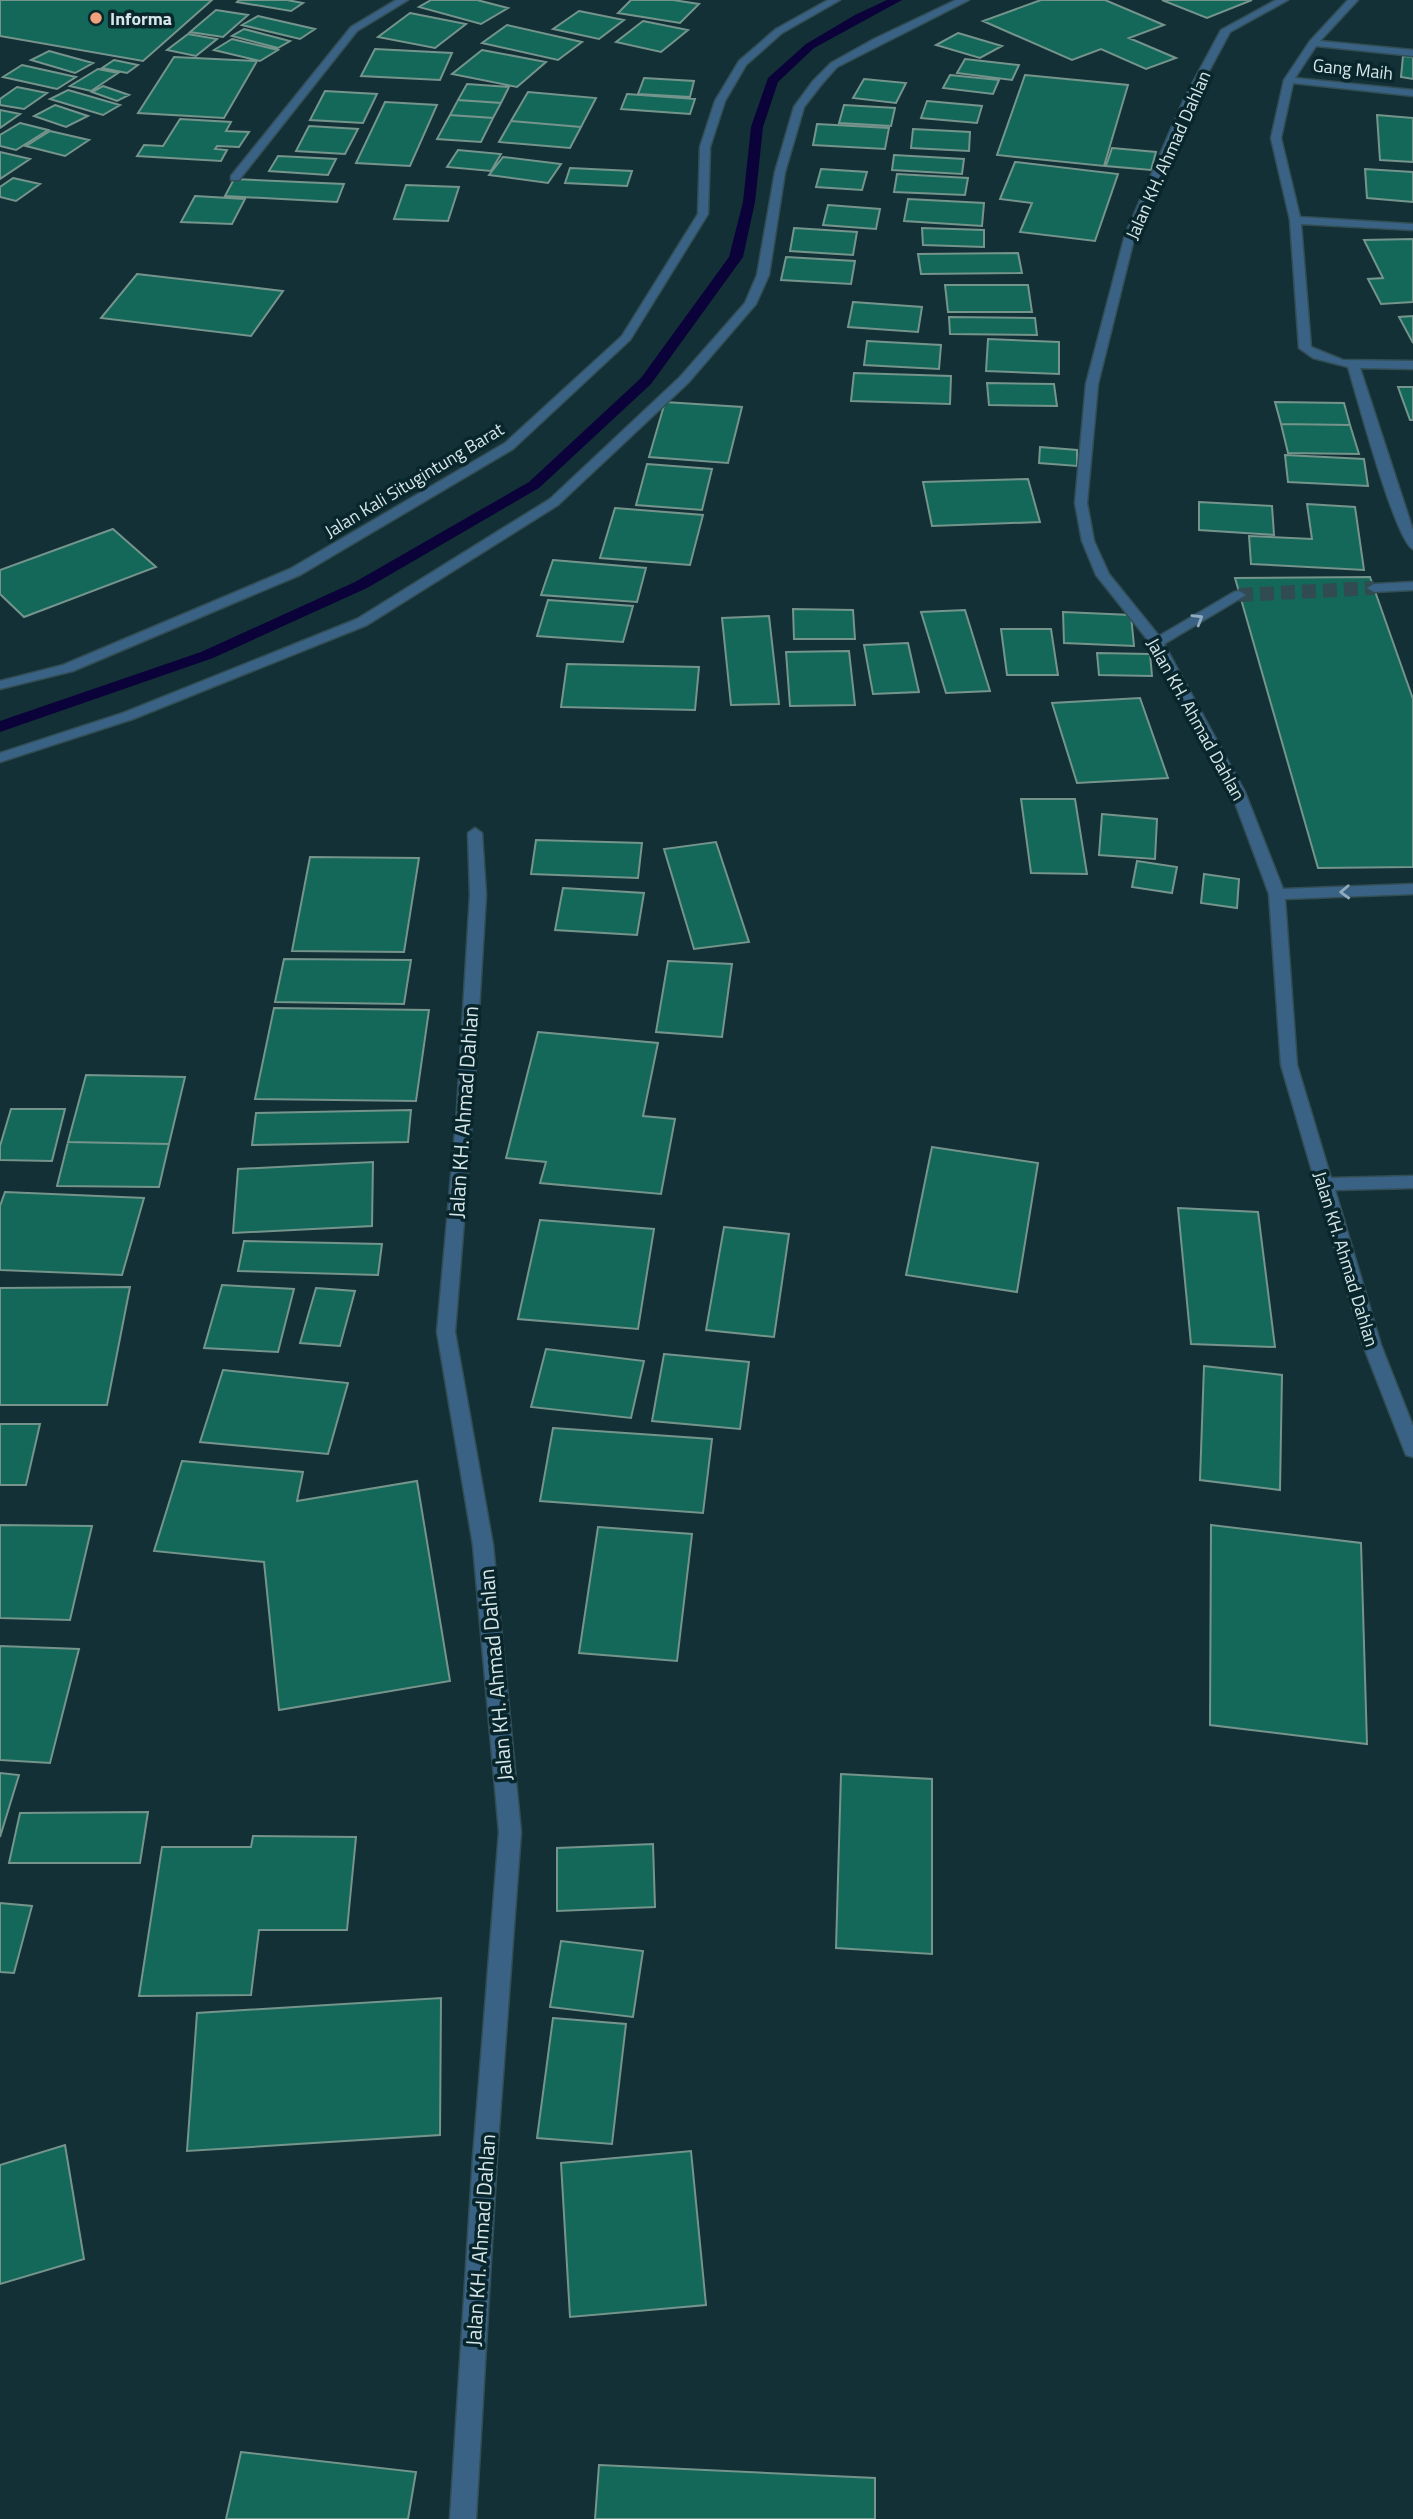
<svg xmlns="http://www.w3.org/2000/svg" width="1413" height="2519" font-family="'Titillium Web',sans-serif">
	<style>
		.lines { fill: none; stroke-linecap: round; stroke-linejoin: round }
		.stream { fill: #0b0239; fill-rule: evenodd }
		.building { fill: #14685a; stroke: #75948c; stroke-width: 2 }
		.minor-tunnel { stroke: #304b51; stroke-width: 14; stroke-dasharray: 14 7; stroke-linecap: butt }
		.minor-casing { stroke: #324d53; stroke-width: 3 }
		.minor { fill: #396284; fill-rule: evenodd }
		.oneway { stroke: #8fabbc }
		.poi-dot { fill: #f1a17b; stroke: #08262b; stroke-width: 2.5 }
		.labels { text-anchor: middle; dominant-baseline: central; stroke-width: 7; stroke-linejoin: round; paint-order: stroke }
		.far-poi-label { font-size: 18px; font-weight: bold; fill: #d6e6e9; stroke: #08262b; text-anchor: start }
		.far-street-label { font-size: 18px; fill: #d6e6e9; stroke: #08262b }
		.street-label { font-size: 21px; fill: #d6e6e9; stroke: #08262b }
	</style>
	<rect width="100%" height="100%" fill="#133036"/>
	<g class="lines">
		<path class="stream" d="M887 0H902L814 48 778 82 763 127 755 202 743 257 651 384 539 488 367 588 213 658 0 732V721L201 652 355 582 529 482 641 378 729 257 743 202 751 127 768 78 806 44 855 15Z"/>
	</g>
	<path class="building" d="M0 0H212L143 61 0 36Z
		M239 0H287L303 3 291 11 237 2Z
		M431 0H477L508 8 481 24 419 7Z
		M631 0H673L699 4 680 23 618 13Z
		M1041 0H1105L1164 25 1129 38 1176 58 1146 69 1101 49 1072 60 983 21Z
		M1162 0H1252L1207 18Z
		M216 10 248 15 223 37 190 32Z
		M579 11 624 20 599 39 553 29Z
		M410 13 466 24 435 48 378 37Z
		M258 16 315 29 300 39 242 25Z
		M643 21 688 30 661 52 616 42Z
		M507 25 582 42 558 60 482 43Z
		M244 29 290 41 278 48 232 36Z
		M958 33 1002 46 980 58 936 45Z
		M188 34 217 39 196 56 167 50Z
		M232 39 278 50 260 61 214 50Z
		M375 49 452 53 440 80 361 76Z
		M482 50 546 62 517 87 452 74Z
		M49 51 93 63 75 73 31 60Z
		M1403 56 1413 57V79L1401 77Z
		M174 57 257 61 224 118 138 113Z
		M965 59 1019 65 1012 80 957 73Z
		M114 60 138 65 127 73 102 68Z
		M22 65 76 77 57 89 3 77Z
		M98 69 118 73 91 91 70 86Z
		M950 75 999 80 993 94 943 88Z
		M1025 75 1128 85 1104 166 997 155Z
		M644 78 694 81 690 97 638 94Z
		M864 79 906 83 896 103 853 98Z
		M467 84 509 87 501 103 458 100Z
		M103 86 129 95 117 101 92 92Z
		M17 87 47 93 24 109 0 105V99Z
		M68 90 120 105 103 115 50 99Z
		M325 91 377 94 363 123 310 120Z
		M528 92 596 98 581 127 511 121Z
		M627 94 695 99 690 114 621 109Z
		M458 100 501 103 493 118 450 115Z
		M927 101 982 106 977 123 921 118Z
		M385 102 437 105 410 166 356 163Z
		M55 105 88 116 66 127 34 116Z
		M844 105 895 108 891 126 839 123Z
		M0 110 20 114 0 128Z
		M450 115 493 118 481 142 437 139Z
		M1377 115 1413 118V162L1380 160Z
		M180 119 231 122 226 131 249 132 239 147 217 146 215 149 227 150 221 161 137 156 144 145 163 146Z
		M511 121 581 127 570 148 499 142Z
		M20 123 48 130 16 150 0 146V135Z
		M817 124 889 128 885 149 813 145Z
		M309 126 358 129 345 154 296 151Z
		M913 129 970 132 969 151 911 148Z
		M50 131 89 140 65 156 26 146Z
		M1112 148 1156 152 1151 170 1106 166Z
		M458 150 501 154 491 171 447 167Z
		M0 152 30 159 0 179Z
		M894 155 964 159 962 174 892 170Z
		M278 156 336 159 328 175 269 171Z
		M503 157 561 164 548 183 489 175Z
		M1015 162 1118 174 1095 241 1020 232 1032 203 1000 199Z
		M570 168 632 171 627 186 565 183Z
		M821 169 867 172 862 190 816 187Z
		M1365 169 1413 172V202L1367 198Z
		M897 174 968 178 965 195 894 192Z
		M13 178 40 184 16 201 0 197V187Z
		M234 179 344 184 337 202 225 196Z
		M406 185 459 187 448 221 394 219Z
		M195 196 245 199 232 224 181 222Z
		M908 199 984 203 982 226 904 221Z
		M828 205 880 209 876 229 823 225Z
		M794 228 857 232 853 255 790 251Z
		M922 228 984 230V247L923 245Z
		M1413 239V302L1381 304 1368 279 1383 278 1364 240Z
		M1018 253 1022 273 921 274 918 254Z
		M786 257 855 261 851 284 781 280Z
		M137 274 283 291 251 336 101 318Z
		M945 285H1028L1032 312H948Z
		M853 302 922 307 918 332 848 327Z
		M1413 316V343L1399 317Z
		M949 317 1035 318 1037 335 950 334Z
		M988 339 1059 342V374L986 371Z
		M867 341 941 345 939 369 864 365Z
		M854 373 951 376 950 404 851 401Z
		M987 383 1054 384 1057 406 989 405Z
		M1398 387H1413V420H1410Z
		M665 402 742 407 728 463 649 457Z
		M1275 402 1344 403 1350 425 1281 424Z
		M1281 424 1350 425 1359 454 1288 453Z
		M1040 447 1077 450V466L1039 463Z
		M1285 455 1364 459 1368 486 1288 482Z
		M647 464 712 469 702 510 636 505Z
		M1028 479 1040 522 932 526 923 482Z
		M1199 502 1272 506 1274 535 1199 530Z
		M1307 504 1355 507 1364 570 1251 564 1249 536 1312 539Z
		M615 508 703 515 690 565 600 558Z
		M113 529 156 567 24 617 0 594V570Z
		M553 560 646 568 637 602 541 595Z
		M1370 577 1413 699V867L1318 868 1235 578Z
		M548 600 633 606 623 642 537 636Z
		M793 609 853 610 855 639H794Z
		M965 610 990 691 946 693 921 612Z
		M1063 612 1131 615 1134 646 1064 643Z
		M769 616 779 704 731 705 722 618Z
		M1001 629H1051L1058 675H1007Z
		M908 643 919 692 873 694 864 645Z
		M849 651 855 705 790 706 786 652Z
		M1097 653 1150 654 1152 676 1099 675Z
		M567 664 699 667 695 710 561 707Z
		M1140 698 1168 778 1077 783 1052 703Z
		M1021 799H1075L1087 874 1031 873Z
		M1102 814 1157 819 1155 859 1099 855Z
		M536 840 642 843 638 878 531 874Z
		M716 842 749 942 694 949 664 849Z
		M310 857 419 858 404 952 292 951Z
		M1137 861 1177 867 1172 893 1132 887Z
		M1204 874 1239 879 1237 908 1201 903Z
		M563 888 644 893 637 935 555 930Z
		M284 959 411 960 404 1004 275 1002Z
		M668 961 732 964 722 1037 656 1032Z
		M274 1008 429 1010 416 1101 255 1099Z
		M538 1032 658 1043 643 1116 675 1119 661 1194 540 1183 546 1162 506 1158Z
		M86 1075 185 1077 169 1144 68 1142Z
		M11 1109H65L52 1161 0 1160V1146Z
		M411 1110 408 1142 252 1145 256 1113Z
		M68 1142 169 1144 159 1187 57 1186Z
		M932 1147 1038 1163 1017 1292 906 1275Z
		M373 1162 372 1226 233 1233 238 1169Z
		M5 1192 144 1198 122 1275 0 1270V1206Z
		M1178 1208 1258 1212 1275 1347 1191 1344Z
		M540 1220 654 1229 638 1329 518 1319Z
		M724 1227 789 1234 774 1337 706 1330Z
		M244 1241 382 1244 378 1275 238 1271Z
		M222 1285 294 1289 278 1352 204 1348Z
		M130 1287 107 1405H0V1288Z
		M316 1288 355 1291 340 1346 300 1343Z
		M546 1349 644 1361 631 1418 531 1407Z
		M664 1354 749 1362 740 1429 652 1421Z
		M1204 1366 1282 1375 1280 1490 1200 1480Z
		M223 1370 348 1383 328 1454 200 1442Z
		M0 1424H40L26 1485H0Z
		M553 1428 712 1439 703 1513 540 1501Z
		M182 1461 303 1472 297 1501 417 1481 450 1681 279 1710 264 1562 154 1551Z
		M0 1525 92 1526 70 1620 0 1618Z
		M1211 1525 1361 1543 1367 1744 1210 1725Z
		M598 1527 692 1534 677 1661 579 1653Z
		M0 1646 79 1649 50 1763 0 1760Z
		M0 1773 19 1775 0 1837Z
		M841 1774 932 1779V1954L836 1948Z
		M148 1812 140 1863H9L20 1813Z
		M253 1836 356 1837 347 1930H259L251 1995 139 1996 162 1847H251Z
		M653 1844 655 1907 557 1911V1848Z
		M0 1903 32 1906 14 1973 0 1972Z
		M561 1941 643 1951 633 2017 550 2007Z
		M441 1998 440 2135 187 2151 197 2013Z
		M553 2018 626 2024 612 2144 537 2138Z
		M65 2145 84 2259 0 2284V2165Z
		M691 2151 706 2305 570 2317 561 2163Z
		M241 2452 416 2472 408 2519H226Z
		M599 2465 875 2478V2519H595Z"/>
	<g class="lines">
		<path class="minor-tunnel" d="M1239 595 1374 588"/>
		<defs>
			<path id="minor" d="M396 0H408L357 31 239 180H231V176L351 27Z
				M828 0H840L782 33 746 65 725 101 710 147 708 214 630 340 513 449 300 575 73 671 0 689V681L63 665 290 569 505 443 622 336 698 214 700 147 715 101 739 61 776 29Z
				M956 0H969L837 67 821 85 804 107 785 172 769 275 756 304 688 383 558 505 367 625 133 719 0 762V753L123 713 357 619 550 499 680 377 745 303 757 275 775 172 794 107 813 81 831 63 874 39Z
				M1276 0H1288L1230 32 1194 99 1135 235 1098 384 1087 503 1094 541 1109 574 1159 636 1234 592 1239 591 1246 595 1164 644 1245 792 1283 889 1413 884V894L1285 899 1297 1065 1331 1178 1413 1176V1188L1335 1190 1381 1345 1413 1426V1457L1406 1455 1404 1450 1363 1345 1281 1065 1269 894 1231 792 1151 644 1096 575 1082 541 1075 503 1086 384 1125 235 1184 99 1221 30Z
				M1348 0H1358L1320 41 1413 50V56L1316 46 1295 78 1413 90V96L1293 83 1281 138 1300 217 1413 224V230L1301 224 1311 347 1343 360 1413 361V369L1360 368 1413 530V549C1396 543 1356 393 1348 367L1313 358 1299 348 1290 220 1271 138 1284 80 1310 41Z
				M1413 582V590L1374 592 1367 588 1374 584Z
				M475 828 482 833 486 895 473 1110 455 1332 493 1545 521 1832 497 2157 476 2519H450L473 2157 499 1832 473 1545 437 1332 457 1110 470 895 468 833Z"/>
		</defs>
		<use href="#minor" class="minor-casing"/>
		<use href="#minor" class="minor"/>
	</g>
	<defs><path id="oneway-chevron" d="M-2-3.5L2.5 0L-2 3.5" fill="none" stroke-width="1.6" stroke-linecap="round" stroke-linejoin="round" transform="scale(1.75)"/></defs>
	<g class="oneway">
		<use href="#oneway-chevron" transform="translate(1198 619) rotate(-31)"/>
		<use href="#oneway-chevron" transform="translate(1345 892) rotate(178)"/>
	</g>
	<circle class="poi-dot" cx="96" cy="18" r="7"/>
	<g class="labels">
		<g class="far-poi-label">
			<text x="110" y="18">Informa</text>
		</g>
		<g class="far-street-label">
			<text transform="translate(1353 69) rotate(6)">Gang Maih</text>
			<text transform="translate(1168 155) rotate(-66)">Jalan KH. Ahmad Dahlan</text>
			<text transform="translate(414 480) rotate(-31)">Jalan Kali Situgintung Barat</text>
			<text transform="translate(1196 719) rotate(61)">Jalan KH. Ahmad Dahlan</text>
			<text transform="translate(1346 1259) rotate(73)">Jalan KH. Ahmad Dahlan</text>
		</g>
		<g class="street-label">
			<text transform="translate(463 1112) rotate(-86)">Jalan KH. Ahmad Dahlan</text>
			<text transform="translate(495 1675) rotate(-95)">Jalan KH. Ahmad Dahlan</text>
			<text transform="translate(480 2240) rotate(-86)">Jalan KH. Ahmad Dahlan</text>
		</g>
	</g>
</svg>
